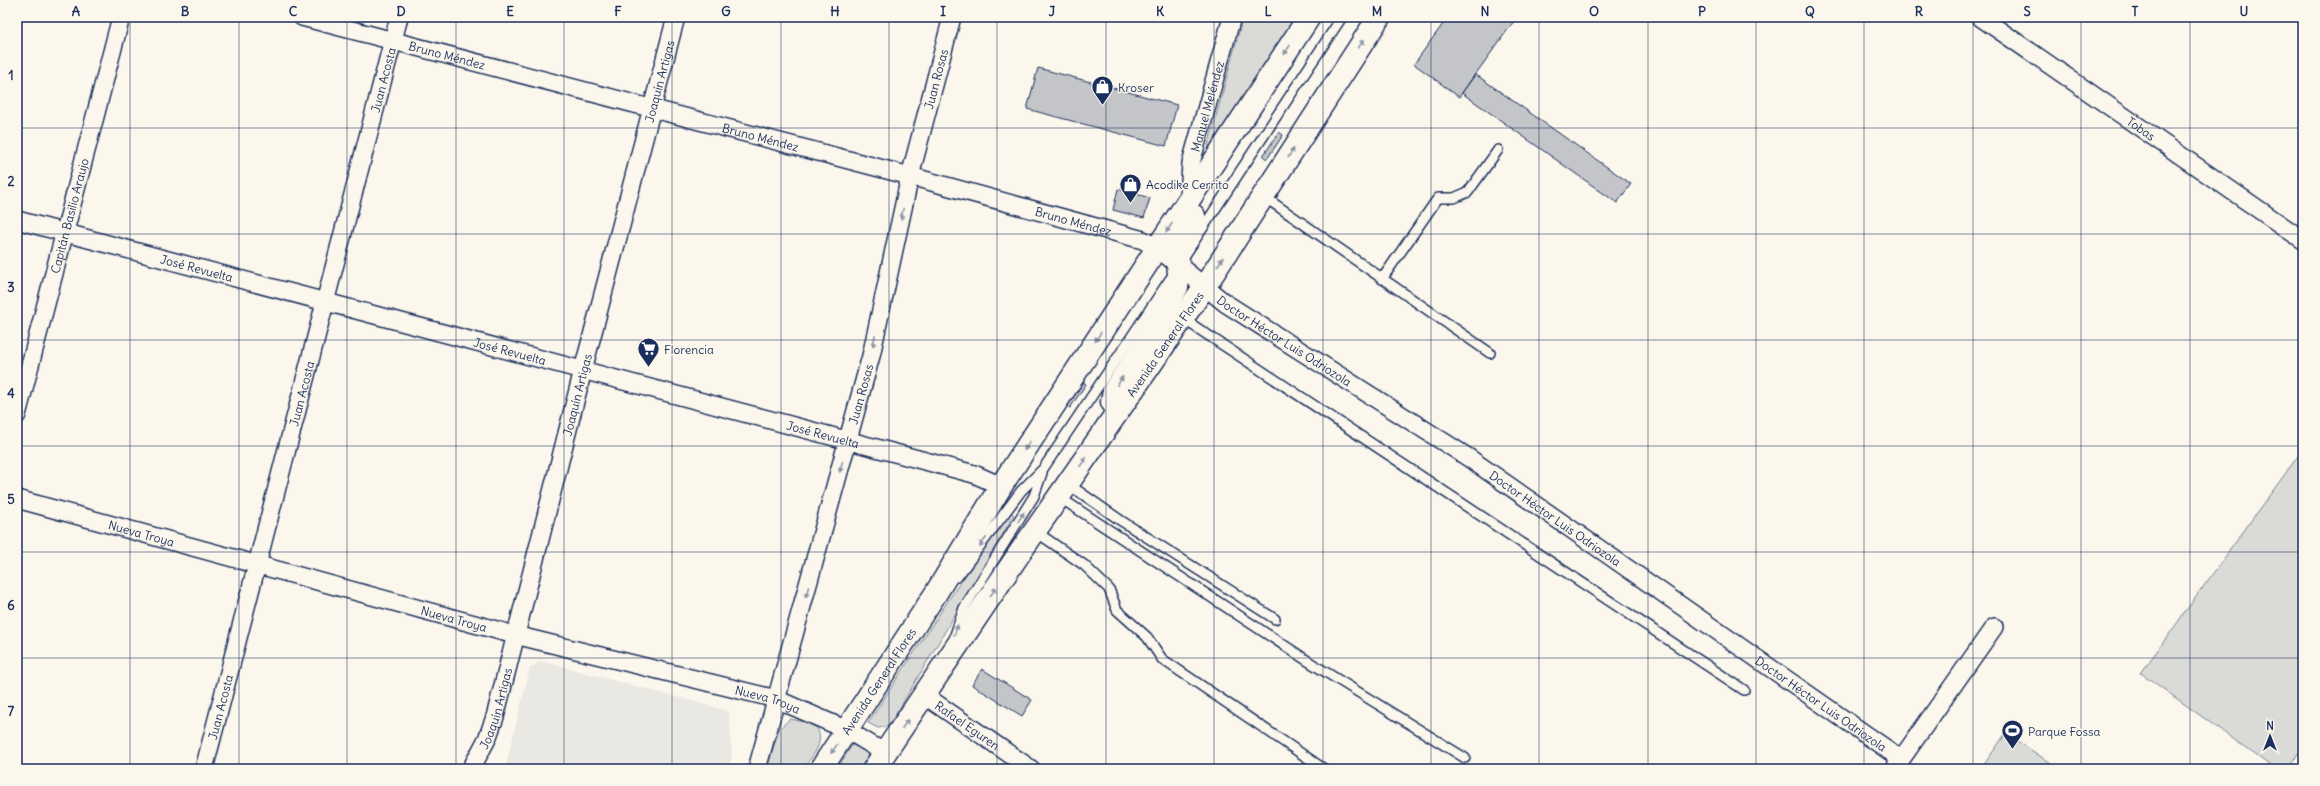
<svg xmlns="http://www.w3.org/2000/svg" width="2320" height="786" font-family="Delius,sans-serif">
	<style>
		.built { fill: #eae8e2 }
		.green { fill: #dadad7; stroke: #7a849a }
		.building { fill: #c3c5c9; stroke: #1b2f5e }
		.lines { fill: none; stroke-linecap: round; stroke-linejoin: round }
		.lane-casing { stroke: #1b2f5e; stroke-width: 12 }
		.street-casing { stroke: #1b2f5e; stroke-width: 20 }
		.secondary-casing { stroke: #1b2f5e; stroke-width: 25 }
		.lane { stroke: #fbf7ec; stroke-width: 9 }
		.street { stroke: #fbf7ec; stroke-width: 17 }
		.secondary { stroke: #fbf7ec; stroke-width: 22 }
		.oneway { fill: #8b93a5 }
		.grid { fill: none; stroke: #1b2f5e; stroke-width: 1; stroke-opacity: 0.55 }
		.labels { text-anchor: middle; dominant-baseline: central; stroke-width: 3; stroke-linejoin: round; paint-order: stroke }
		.street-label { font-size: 12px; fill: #1b2f5e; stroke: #fbf7ec }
		.poi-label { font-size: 12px; fill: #1b2f5e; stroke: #fbf7ec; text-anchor: start }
		.neatline { fill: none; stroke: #1b2f5e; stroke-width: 1.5 }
		.grid-label { font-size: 13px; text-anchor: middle; font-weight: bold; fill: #1b2f5e }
	</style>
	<rect width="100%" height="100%" fill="#fbf7ec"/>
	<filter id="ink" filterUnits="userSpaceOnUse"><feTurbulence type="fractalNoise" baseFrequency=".025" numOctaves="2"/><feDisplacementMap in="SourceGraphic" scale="8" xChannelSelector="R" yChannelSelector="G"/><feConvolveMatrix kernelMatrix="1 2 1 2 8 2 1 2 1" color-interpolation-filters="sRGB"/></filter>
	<g filter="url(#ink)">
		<path class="built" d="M541 661 729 711 732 755 729 769H505L530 668Z"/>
		<path class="green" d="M1243 17H1295V20L1210 148 1208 146Z
			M2303 449V748L2288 769H2275L2141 673Z
			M1011 512 1014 515 889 726 878 728 868 723 955 590Z
			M790 719 805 722 817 728C825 744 812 756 803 769H767L779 729Z
			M2006 733 2059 769H1981Z
			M852 745 872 752 860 769H837Z"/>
		<path class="building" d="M1448 17H1517L1459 97 1414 64Z
			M1038 68 1177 105 1166 146 1027 109Z
			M1475 74 1631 184 1617 203 1462 93Z
			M1279 132 1283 135 1267 159 1263 156Z
			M1118 189 1150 198 1144 218 1113 210Z
			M1081 381 1086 384 1070 408 1066 405Z
			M982 669 1032 700 1022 716 972 685Z"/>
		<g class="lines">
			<defs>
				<path id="lane" d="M1263 196 1490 353
					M1181 261 1342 17
					M1382 279 1438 198H1454L1468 192 1498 150
					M1182 318 1744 690
					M1068 484 1120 520 1275 619
					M1059 497 1311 663 1465 758
					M1035 531 1084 565 1109 589 1117 610 1147 637 1162 659 1324 769
					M957 577 1021 491 1043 469 1170 279
					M955 635 964 608 1034 496 1042 473"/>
				<g id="street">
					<path id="s1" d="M302 17 910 176 1143 240 1157 248 1225 303 1469 458 1901 759"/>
					<path id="s2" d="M1980 17 2303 240"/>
					<path id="s3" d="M1189 198 1191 163 1232 17"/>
					<path id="s4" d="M17 220 974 474 1001 486"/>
					<path id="s5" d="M17 415 121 17"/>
					<path id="s6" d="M17 499 515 635 776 699 847 730 885 753"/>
					<path id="s7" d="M924 695 1031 769"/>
					<path d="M1895 768 1994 627"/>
					<path id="s8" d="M204 769 399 17"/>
					<path id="s9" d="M471 769 487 739 495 717 583 370 676 17"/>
					<path id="s10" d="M757 769 871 356 910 176 952 17"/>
				</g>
				<g id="secondary">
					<path d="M1112 402 1114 391 1151 334 1177 287 1179 275 1177 247 1194 216"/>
					<path id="s11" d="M821 769 936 593 1001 486 1309 17"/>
					<path id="s12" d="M874 769 1021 551 1205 286 1379 17"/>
				</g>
			</defs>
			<use href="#lane" class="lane-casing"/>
			<use href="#street" class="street-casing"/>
			<use href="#secondary" class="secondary-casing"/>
			<use href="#lane" class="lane"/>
			<use href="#street" class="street"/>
			<use href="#secondary" class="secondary"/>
		</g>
		<defs><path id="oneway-solid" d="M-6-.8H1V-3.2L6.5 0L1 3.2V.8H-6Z"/></defs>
		<g class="oneway">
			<use href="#oneway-solid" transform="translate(1361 44) rotate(-56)"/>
			<use href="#oneway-solid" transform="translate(1287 50) rotate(123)"/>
			<use href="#oneway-solid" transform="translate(1291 153) rotate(-57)"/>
			<use href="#oneway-solid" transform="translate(902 214) rotate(102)"/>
			<use href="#oneway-solid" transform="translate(1169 228) rotate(123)"/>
			<use href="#oneway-solid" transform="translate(1220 262) rotate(-57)"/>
			<use href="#oneway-solid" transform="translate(1098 337) rotate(123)"/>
			<use href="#oneway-solid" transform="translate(874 341) rotate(102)"/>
			<use href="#oneway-solid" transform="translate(1120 381) rotate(-57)"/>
			<use href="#oneway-solid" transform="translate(1027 446) rotate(123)"/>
			<use href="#oneway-solid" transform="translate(1083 462) rotate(-56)"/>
			<use href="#oneway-solid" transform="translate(841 467) rotate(105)"/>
			<use href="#oneway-solid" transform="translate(1021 517) rotate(-58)"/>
			<use href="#oneway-solid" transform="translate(983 542) rotate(127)"/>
			<use href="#oneway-solid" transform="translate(807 592) rotate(106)"/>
			<use href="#oneway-solid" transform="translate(993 592) rotate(-56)"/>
			<use href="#oneway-solid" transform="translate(956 630) rotate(-70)"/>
			<use href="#oneway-solid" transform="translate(905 724) rotate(-56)"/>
			<use href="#oneway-solid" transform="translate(834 749) rotate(124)"/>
		</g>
	</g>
	<path class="grid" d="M130 17V769M239 17V769M347 17V769M456 17V769M564 17V769M672 17V769M781 17V769M889 17V769M997 17V769M1106 17V769M1214 17V769M1323 17V769M1431 17V769M1539 17V769M1648 17V769M1756 17V769M1864 17V769M1973 17V769M2081 17V769M2190 17V769M17 128H2303M17 234H2303M17 340H2303M17 446H2303M17 552H2303M17 658H2303"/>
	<defs>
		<symbol id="shop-pin" viewBox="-11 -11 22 30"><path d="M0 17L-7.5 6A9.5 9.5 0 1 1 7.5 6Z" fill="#1b2f5e" stroke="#fbf7ec"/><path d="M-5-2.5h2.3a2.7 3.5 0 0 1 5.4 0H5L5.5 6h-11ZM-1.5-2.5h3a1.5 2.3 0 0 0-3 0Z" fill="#fff"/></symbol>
		<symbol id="supermarket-pin" viewBox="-11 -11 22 30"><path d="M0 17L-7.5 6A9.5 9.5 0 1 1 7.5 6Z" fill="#1b2f5e" stroke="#fbf7ec"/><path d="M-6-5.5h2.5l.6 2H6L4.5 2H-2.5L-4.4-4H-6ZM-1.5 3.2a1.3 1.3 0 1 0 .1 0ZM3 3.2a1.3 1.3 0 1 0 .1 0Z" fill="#fff"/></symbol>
		<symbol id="stadium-pin" viewBox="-11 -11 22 30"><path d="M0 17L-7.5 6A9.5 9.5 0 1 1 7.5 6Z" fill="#1b2f5e" stroke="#fbf7ec"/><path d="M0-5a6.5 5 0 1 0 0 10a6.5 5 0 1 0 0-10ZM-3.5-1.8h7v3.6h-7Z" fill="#fff"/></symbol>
	</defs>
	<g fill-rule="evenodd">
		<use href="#shop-pin" x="1090" y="74" width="25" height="34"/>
		<use href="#shop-pin" x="1118" y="172" width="25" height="34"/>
		<use href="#supermarket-pin" x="636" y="336" width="25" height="34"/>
		<use href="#stadium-pin" x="2000" y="718" width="25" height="34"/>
	</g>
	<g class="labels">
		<g class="street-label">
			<text stroke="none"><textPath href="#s1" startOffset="150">Bruno Méndez</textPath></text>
			<text stroke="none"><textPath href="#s8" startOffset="712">Juan Acosta</textPath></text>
			<text stroke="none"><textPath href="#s10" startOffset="713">Juan Rosas</textPath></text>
			<text stroke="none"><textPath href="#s9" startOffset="714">Joaquín Artigas</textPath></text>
			<text stroke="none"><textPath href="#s3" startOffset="94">Manuel Meléndez</textPath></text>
			<text stroke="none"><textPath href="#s2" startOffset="196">Tobas</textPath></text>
			<text stroke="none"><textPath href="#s1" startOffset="474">Bruno Méndez</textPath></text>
			<text stroke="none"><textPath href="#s5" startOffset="206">Capitán Basilio Araujo</textPath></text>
			<text stroke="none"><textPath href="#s1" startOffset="798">Bruno Méndez</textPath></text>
			<text stroke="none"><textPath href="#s4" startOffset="186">José Revuelta</textPath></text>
			<text stroke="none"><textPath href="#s1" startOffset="1044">Doctor Héctor Luis Odriozola</textPath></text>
			<text stroke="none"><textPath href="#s12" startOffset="515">Avenida General Flores</textPath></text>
			<text stroke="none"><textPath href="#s4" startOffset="510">José Revuelta</textPath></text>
			<text stroke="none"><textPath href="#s8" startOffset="388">Juan Acosta</textPath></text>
			<text stroke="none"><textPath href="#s9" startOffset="390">Joaquín Artigas</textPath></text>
			<text stroke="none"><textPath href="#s10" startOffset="389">Juan Rosas</textPath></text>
			<text stroke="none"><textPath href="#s4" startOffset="834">José Revuelta</textPath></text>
			<text stroke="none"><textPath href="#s1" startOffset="1368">Doctor Héctor Luis Odriozola</textPath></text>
			<text stroke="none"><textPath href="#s6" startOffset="129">Nueva Troya</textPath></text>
			<text stroke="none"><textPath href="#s6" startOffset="453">Nueva Troya</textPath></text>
			<text stroke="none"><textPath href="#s11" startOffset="105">Avenida General Flores</textPath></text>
			<text stroke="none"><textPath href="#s6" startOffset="777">Nueva Troya</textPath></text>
			<text stroke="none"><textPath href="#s1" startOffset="1692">Doctor Héctor Luis Odriozola</textPath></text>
			<text stroke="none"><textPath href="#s8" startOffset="64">Juan Acosta</textPath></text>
			<text stroke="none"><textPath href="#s9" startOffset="66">Joaquín Artigas</textPath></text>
			<text stroke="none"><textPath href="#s7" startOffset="53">Rafael Eguren</textPath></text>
		</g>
		<g class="poi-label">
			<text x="1118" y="87">Kroser</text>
			<text x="1146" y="184">Acodike Cerrito</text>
			<text x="664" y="349">Florencia</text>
			<text x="2028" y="731">Parque Fossa</text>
		</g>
	</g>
	<rect width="2320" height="786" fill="none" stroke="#fbf7ec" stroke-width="44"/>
	<g transform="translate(2270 736)" stroke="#fbf7ec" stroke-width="3" paint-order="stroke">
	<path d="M0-3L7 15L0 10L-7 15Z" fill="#1b2f5e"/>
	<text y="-6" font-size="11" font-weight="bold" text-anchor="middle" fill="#1b2f5e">N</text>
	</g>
	<rect x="22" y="22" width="2276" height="742" class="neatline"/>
	<g class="grid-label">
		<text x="76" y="16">A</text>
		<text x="185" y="16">B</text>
		<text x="293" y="16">C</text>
		<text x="401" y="16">D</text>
		<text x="510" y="16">E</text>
		<text x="618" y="16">F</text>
		<text x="726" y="16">G</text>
		<text x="835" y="16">H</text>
		<text x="943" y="16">I</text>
		<text x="1052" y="16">J</text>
		<text x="1160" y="16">K</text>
		<text x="1268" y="16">L</text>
		<text x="1377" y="16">M</text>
		<text x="1485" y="16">N</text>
		<text x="1594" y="16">O</text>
		<text x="1702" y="16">P</text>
		<text x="1810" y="16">Q</text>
		<text x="1919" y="16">R</text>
		<text x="2027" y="16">S</text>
		<text x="2135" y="16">T</text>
		<text x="2244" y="16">U</text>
		<text x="11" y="80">1</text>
		<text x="11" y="186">2</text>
		<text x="11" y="292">3</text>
		<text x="11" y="398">4</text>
		<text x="11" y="504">5</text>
		<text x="11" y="610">6</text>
		<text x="11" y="716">7</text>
	</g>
</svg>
